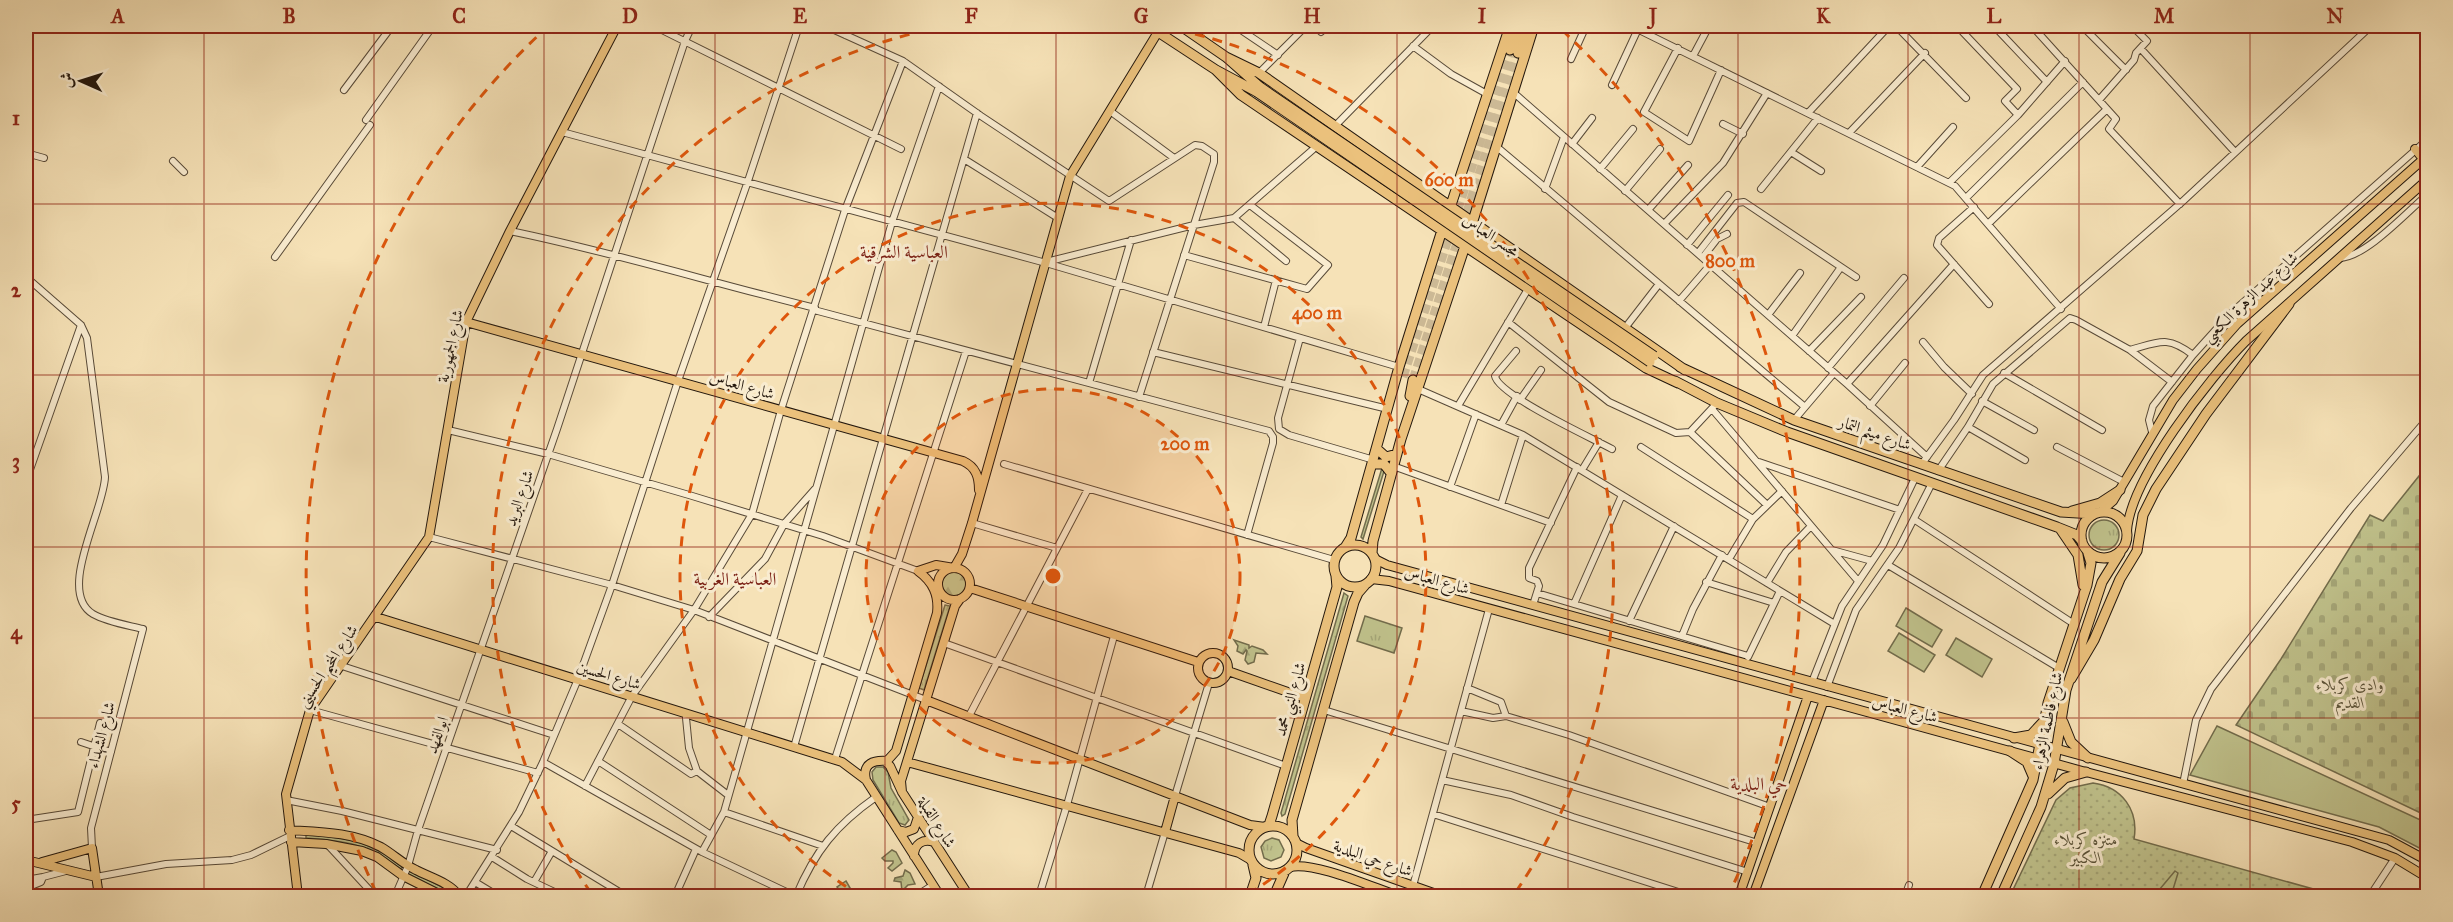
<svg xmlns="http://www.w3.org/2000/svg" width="2453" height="922" font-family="'IM FELL Great Primer',Amiri,serif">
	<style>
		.grass { fill: url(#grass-tufts); stroke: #726c4c; stroke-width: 1.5 }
		.forest { fill: url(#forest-firs); stroke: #726c4c; stroke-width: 1.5 }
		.cemetery { fill: url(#cemetery-stones); stroke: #726c4c; stroke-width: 1.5 }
		.park { fill: url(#park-dots); stroke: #726c4c; stroke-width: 1.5 }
		.garden { fill: #c0c28c; stroke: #726c4c; stroke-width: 1.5 }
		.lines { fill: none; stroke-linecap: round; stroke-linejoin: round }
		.highway-tunnel { stroke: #ccb995; stroke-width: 9; stroke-dasharray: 9 4.5; stroke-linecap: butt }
		.minor-casing { stroke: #584a38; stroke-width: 8 }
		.major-casing { stroke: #23170d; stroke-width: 10 }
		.highway-casing { stroke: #23170d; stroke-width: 11 }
		.minor { stroke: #f9ecd0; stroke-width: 6 }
		.major { stroke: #ebc17c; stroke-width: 8 }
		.highway { stroke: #ebc17c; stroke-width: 9 }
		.highway-bridge-casing { stroke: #23170d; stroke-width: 11; stroke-linecap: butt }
		.highway-bridge { stroke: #ebc17c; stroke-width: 9 }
		.grid { fill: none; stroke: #8f2418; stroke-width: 1.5; stroke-opacity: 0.55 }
		.ring { fill: none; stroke: #de560c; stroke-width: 3; stroke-dasharray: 10 8 }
		.labels { text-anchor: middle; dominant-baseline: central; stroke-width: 6; stroke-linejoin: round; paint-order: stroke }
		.street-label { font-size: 16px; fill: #23170d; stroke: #f9ecd0 }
		.park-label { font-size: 16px; font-style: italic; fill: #5a5339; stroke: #f9ecd0 }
		.neighbourhood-label { font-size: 18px; fill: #7a1f14; stroke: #f9ecd0 }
		.centre { fill: #de560c; stroke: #f9ecd0; stroke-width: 3 }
		.ring-label { font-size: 18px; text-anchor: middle; font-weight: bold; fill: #de560c; stroke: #f9ecd0; stroke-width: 6; stroke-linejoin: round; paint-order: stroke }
		.neatline { fill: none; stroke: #8f2418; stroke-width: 2 }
		.grid-label { font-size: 20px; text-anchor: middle; font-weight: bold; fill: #8f2418 }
	</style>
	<defs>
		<pattern id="grass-tufts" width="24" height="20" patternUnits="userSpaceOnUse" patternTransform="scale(1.5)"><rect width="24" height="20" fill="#c0c28c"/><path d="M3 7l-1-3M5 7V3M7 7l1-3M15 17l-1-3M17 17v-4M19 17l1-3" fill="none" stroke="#a5a678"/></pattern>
		<pattern id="forest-firs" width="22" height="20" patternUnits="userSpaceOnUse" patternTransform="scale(1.5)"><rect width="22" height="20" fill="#c0c28c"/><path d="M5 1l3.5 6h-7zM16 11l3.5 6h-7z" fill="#a5a678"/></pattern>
		<pattern id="cemetery-stones" width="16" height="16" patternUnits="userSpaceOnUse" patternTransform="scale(1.5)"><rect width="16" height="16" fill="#c0c28c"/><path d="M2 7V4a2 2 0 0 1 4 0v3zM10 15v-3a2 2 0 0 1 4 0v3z" fill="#a5a678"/></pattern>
		<pattern id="park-dots" width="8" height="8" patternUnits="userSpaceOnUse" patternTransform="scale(1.5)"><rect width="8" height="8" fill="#c0c28c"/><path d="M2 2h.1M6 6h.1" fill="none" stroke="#a5a678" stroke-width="1.8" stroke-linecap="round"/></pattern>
	</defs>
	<rect width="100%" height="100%" fill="#f6e2b7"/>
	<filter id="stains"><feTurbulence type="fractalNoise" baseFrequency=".00333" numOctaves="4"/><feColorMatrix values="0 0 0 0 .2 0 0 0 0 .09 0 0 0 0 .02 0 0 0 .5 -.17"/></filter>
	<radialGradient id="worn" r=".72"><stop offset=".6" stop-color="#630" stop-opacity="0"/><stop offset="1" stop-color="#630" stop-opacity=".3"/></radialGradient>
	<path class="grass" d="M1382 468H1385L1363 539 1361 537Z
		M2089 535a15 15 0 1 1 30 0a15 15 0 1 1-30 0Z
		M1344 593 1348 596 1285 814 1282 816 1281 813Z
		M945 605 950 606 924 690 919 688Z
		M1365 616 1402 628 1394 653 1357 641Z
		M876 767H883L888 772 891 788 909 820 905 825 899 823 873 780 872 772Z
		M1272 838 1279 840 1284 850 1281 857 1271 861 1264 858 1261 847 1265 841Z"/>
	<path class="forest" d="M942 584a12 12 0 1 1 24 0a12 12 0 1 1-24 0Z
		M1234 640 1249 645V648L1252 646 1263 650 1267 654 1256 653 1254 662 1248 664 1245 660 1247 651 1246 650 1243 654 1237 651 1238 646Z
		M306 835C351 838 365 840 403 866L401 869C366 844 348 841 306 838Z
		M892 850 896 852 902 863 892 871 888 868 893 863V861H885L882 858Z
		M409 870 444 888 455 896H450L407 874Z
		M905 870 910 873 915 884 908 885 902 891 901 882 894 881 895 878 903 876Z
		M846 881 853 893 849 896H844L837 887Z"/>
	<path class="cemetery" d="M2427 466V816L2236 725 2281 659 2370 515 2383 521Z"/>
	<path class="park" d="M2093 783C2122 787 2139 810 2134 839L2335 895 2010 896 2056 800 2070 788Z"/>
	<path class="garden" d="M1906 608 1942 630 1932 647 1896 626Z
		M1899 633 1935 655 1924 672 1888 651Z
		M1956 638 1992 659 1982 677 1946 655Z
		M2217 726 2427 823V852L2379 827 2190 775Z
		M2175 871 2178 873 2171 896H2154Z"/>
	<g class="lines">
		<path class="highway-tunnel" d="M1403 377 1510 50
			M1413 380 1518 53"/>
		<defs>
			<path id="minor" d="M26 26H28
				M654 26 901 149
				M794 26 798 29 830 28 903 61 981 116 1109 201 1195 145 1202 146 1214 154V162L1139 397
				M1235 26 1278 55
				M1631 26 1955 186 2061 309
				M1896 26 1966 98
				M1957 26 2017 89 2005 101 2018 115
				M1994 26 2047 82
				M2032 26 2116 119 2109 129 2180 204
				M2082 26 2126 70
				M1321 32 1327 26
				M845 35 854 26
				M1413 46 1451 74 1487 94
				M1678 48 1644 112 1689 141 1721 70
				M2141 49 2235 152
				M1693 56 1709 26
				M1571 59 1586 26
				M1259 73 1306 26
				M1612 85 1638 29
				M344 90 392 26
				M1514 93 1847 384 1927 457
				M2099 100 2134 60 2136 53 2147 41 2132 26
				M1110 111 1174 158
				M1808 113 1889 26
				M366 120 433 26
				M1723 124 1743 134
				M1335 126 1433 26
				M562 132 1046 263 1399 367
				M1849 133 1925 53
				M1572 144 1592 118
				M1497 147 1805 407
				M1791 152 1821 171
				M26 153 44 158
				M964 159 1058 218
				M173 161 184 172
				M1917 167 1953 127
				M1600 169 1633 129
				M1949 183 2018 115 2065 61
				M1545 189 1564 137
				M1761 189 1818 118
				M1625 191 1660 149
				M1966 198 2083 82
				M1974 207 1939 238 1937 245 1989 304
				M1648 210 1688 165
				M1234 218 1286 261
				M1989 223 2107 109
				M1664 224 1723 163 1767 93
				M510 231C613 252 713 283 815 308
				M1687 245 1728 195
				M1698 253 1737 203 1744 202 1856 277
				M1184 255 1307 289 1328 265 1250 205
				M275 257 370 125
				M1703 257 1717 239 1727 234
				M2339 258C2365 258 2407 212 2428 194
				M1046 262 1194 225 1234 218 1317 146
				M26 277 81 325 87 338 105 477C104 511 56 592 93 614 107 622 127 625 143 629L91 828 92 848
				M1679 301 1710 265
				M814 310 1269 431 1273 437V443L1247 535
				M1768 315 1800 273
				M1508 322 1609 402 1676 433 1690 432 1717 403
				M1264 327 1276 280
				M1625 328 1659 284
				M1792 336 1841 267
				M1300 338 1278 418 1279 429 1289 435 1374 460
				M1923 342 1944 367 1972 394
				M2130 350C2159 342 2167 335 2193 355
				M1516 351 1495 376C1498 395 1592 438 1612 449
				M1809 351 1861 297
				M1153 352 1388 409
				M1828 368 1904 278
				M2004 373 2102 430
				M1089 383 1131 240
				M1847 384 1954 264
				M1418 389 1523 435 1833 623
				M1520 400 1541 370
				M1982 401 2034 430
				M1458 406 1528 289
				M1870 406 1905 363
				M1712 409 1858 581
				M1794 420 1834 373
				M1501 425 1517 396
				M1968 427 2025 460
				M448 430 548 454 689 495 823 536 918 571
				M1690 432 1766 504
				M2152 432 2149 420 2153 406 2193 355 2230 314 2428 139
				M1641 447 1753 519
				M2057 447 2124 482
				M1759 462 1900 510
				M1004 464 1334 560
				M1921 465 1954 420 1983 375 2182 202 2371 26
				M1393 466 1551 523
				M1582 470 1599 442
				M1938 471 1968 427 1993 384 2070 318 2076 320 2130 350 2172 382
				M26 481 81 325
				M1450 487 1476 414
				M1501 505 1523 435
				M1915 520 2074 624
				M972 523 1057 548
				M429 537 612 585 694 610 926 700
				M1832 550 1872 561
				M1729 559 1753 519 1782 491
				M1888 565 2059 668
				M1706 582 1774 603
				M1767 583 1786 552 1811 526
				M1537 593 1748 656
				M1574 604 1622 495
				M1533 605 1539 586 1537 581 1529 578V568L1577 467
				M709 617 765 559 784 524 815 489
				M1629 621 1674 526
				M1682 636 1693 609 1722 555
				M944 643 1286 766
				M1748 657 1780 591
				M342 666 554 735
				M1812 682 1842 606 1883 545 1915 478
				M1827 687 1856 610 1899 548 1932 483
				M1467 688 1501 702 1506 716 1569 735 1770 807
				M310 710 538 773
				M1324 710 1758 843
				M1461 711 1493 718 1506 716
				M969 716 1088 489
				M686 718 689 748 697 771 728 795
				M618 724 691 774 697 771
				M81 742 111 752
				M794 747 977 113
				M835 759 966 351
				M598 761 711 835
				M543 762 702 852 795 896
				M1442 780 1511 795 1573 817 1748 872
				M2183 784 2196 720 2211 689 2351 508 2428 418
				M585 786 632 696 694 610 752 514 781 410 845 210 903 61
				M1175 796 1209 683
				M286 800 342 811 497 850
				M724 812 823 846
				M1433 814 1691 896
				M26 820 78 812 100 723
				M511 826 626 896
				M327 844 375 896
				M702 852 724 812 892 222 939 86
				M492 857 527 879 563 896
				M43 877 66 871
				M96 877 166 864 232 860 251 855 290 836
				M26 880 43 877 41 882 26 888
				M475 882 498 896
				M534 882 552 851
				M1413 886 1489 609
				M395 896 408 866 418 830 557 429 685 41 692 26
				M466 896 519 812 543 762 578 679 612 585 678 381 748 181 798 29
				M675 896 696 849
				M796 896C815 851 836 825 876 797
				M916 896 933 885
				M1039 896 1067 805 1114 636
				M1146 896 1165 832
				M1905 896 1909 885
				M2370 896 2395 858
				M2422 896 2428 888"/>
			<path id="major" d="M2415 149 2423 159
				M466 322 963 461C976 467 979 477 979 490
				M2100 512 2113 501 2173 400 2197 369 2237 324 2428 155
				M2127 531C2130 479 2210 377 2246 341L2428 179
				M1375 559 1387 565 2389 840 2428 861
				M954 568 962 554 972 523 1070 176 1158 32
				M938 584a16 16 0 1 1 32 0a16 16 0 1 1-32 0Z
				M1371 579 1389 581 2086 772 2352 842 2395 858 2428 878
				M970 588 1198 662
				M376 617 842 762 866 780 940 896
				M1198 668a15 15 0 1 1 30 0a15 15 0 1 1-30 0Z
				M1228 671 1305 698
				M926 700 1250 825 1265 827
				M885 761 890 766 902 792 969 896
				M907 762 1239 853 1251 860
				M866 780C862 763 874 760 887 761L896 751 937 613C939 595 933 582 918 571L936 565 954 568
				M902 792 901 781 955 606 960 599
				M289 830C321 832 352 832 381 847 393 854 403 864 416 870 429 877 451 883 459 896
				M898 830 906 832 914 829 918 817
				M1165 832 1175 796
				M291 842 326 844 362 851 377 857 403 876 443 896
				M1296 843 1306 848 1442 896
				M914 856C914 844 923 838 934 842
				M26 860 96 877
				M42 862 92 848 99 896
				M1290 867C1314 861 1374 888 1399 896
				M298 896 286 794 310 710 429 537 466 322 510 231 617 26
				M1739 896 1808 696
				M1753 896 1824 700"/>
			<path id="highway" d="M1149 26 1216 70 1257 92
				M1181 26 1226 57 1260 87
				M1510 50 1518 26
				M1518 53 1526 26
				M1226 57 1259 73 1685 370
				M1216 70 1241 95 1272 116 1646 368 1678 383
				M1449 211 1510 26
				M1471 227 1534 26
				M1680 367 1794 420 2061 512 2094 514
				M1675 381 1717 403 1787 432 2057 527 2077 535 2082 541
				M1410 396 1413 380
				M1377 449 1386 457 1397 454
				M1373 464H1384L1391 473
				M2072 511 2100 503 2120 490
				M2081 535a23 23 0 1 1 46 0a23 23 0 1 1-46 0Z
				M2061 530 2078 555 2083 585
				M1334 566a21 21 0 1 1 42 0a21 21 0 1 1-42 0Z
				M1346 546 1351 538 1399 367 1443 227
				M1372 553 1373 541 1401 439 1466 243
				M2071 679 2094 640 2120 579 2137 551 2143 515 2156 489 2206 414 2289 304
				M2063 722 2071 742 2088 758
				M2014 738 2031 735 2043 722
				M2010 751 2027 762 2033 776
				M2048 794 2065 778 2086 772
				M1249 850a24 24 0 1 1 48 0a24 24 0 1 1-48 0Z
				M1265 827 1269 825 1272 816 1337 587 1336 576
				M1293 836 1292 820 1354 602 1358 593 1365 585
				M1250 896 1256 878 1253 865
				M1274 896 1285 871
				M1982 896 2033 780 2048 703 2087 585 2091 563 2088 553
				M2001 896 2041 807 2054 764 2066 690 2102 582 2120 553"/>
		</defs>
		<use href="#minor" class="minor-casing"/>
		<use href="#major" class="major-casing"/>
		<use href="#highway" class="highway-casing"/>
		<use href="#minor" class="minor"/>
		<use href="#major" class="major"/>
		<use href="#highway" class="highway"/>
		<defs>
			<path id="highway-bridge" d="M1260 87 1654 356
				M1257 92 1650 362"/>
		</defs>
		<use href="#highway-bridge" class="highway-bridge-casing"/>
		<use href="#highway-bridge" class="highway-bridge"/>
	</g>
	<path class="grid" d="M204 26V896M374 26V896M544 26V896M715 26V896M885 26V896M1056 26V896M1226 26V896M1397 26V896M1568 26V896M1738 26V896M1908 26V896M2079 26V896M2250 26V896M26 204H2428M26 375H2428M26 547H2428M26 718H2428"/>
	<circle cx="1053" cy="576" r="187" fill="#de560c" fill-opacity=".12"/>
	<g class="ring">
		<circle cx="1053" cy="576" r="187"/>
		<path d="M861 896A373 373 0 1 1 1245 896"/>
		<path d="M591 893A560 560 0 0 1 946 26M1160 26A560 560 0 0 1 1515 893"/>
		<path d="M376 892A747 747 0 0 1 544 30M1562 30A747 747 0 0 1 1730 892"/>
	</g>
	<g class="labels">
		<g class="street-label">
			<text transform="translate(1491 235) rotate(34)">مجسر العباس</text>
			<text transform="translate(2250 297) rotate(-43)">شارع عبد الزهرة الكعبي</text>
			<text transform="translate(450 346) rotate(-78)">شارع الجمهورية</text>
			<text transform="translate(742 385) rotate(16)">شارع العباس</text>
			<text transform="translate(1875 433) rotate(19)">شارع ميثم التمار</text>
			<text transform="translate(519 498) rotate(-71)">شارع البريد</text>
			<text transform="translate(1437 580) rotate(16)">شارع العباس</text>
			<text transform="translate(327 666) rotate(-56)">شارع المخيم الحسيني</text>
			<text transform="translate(609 675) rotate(17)">شارع الحسين</text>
			<text transform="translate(1290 699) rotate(-74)">شارع النبي محمد</text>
			<text transform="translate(1905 709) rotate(15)">شارع العباس</text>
			<text transform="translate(2047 721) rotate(-78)">شارع فاطمة الزهراء</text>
			<text transform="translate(101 735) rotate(-75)">شارع الشهداء</text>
			<text transform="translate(437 735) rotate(-71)">ابوالفهد</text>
			<text transform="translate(937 822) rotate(58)">شارع القبلة</text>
			<text transform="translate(1373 858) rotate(19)">شارع حي البلدية</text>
		</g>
		<g class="park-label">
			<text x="2350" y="684">وادي كربلاء<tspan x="2350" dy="18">القديم</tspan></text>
			<text x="2086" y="839">متنزه كربلاء<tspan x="2086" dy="18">الكبير</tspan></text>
		</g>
		<g class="neighbourhood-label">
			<text x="904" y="252">العباسية الشرقية</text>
			<text x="735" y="579">العباسية الغربية</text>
			<text x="1759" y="784">حي البلدية</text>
		</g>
	</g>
	<circle cx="1053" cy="576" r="9" class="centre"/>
	<g class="ring-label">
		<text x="1449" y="186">600 m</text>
		<text x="1730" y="267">800 m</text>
		<text x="1317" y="319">400 m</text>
		<text x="1185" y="450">200 m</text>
	</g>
	<rect width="2453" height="922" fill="none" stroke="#f6e2b7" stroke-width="66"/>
	<g transform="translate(81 81) rotate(273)" stroke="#f9ecd0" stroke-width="4.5" paint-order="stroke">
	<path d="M0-4.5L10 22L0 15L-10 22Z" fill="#23170d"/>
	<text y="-9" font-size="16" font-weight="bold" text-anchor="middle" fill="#23170d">ش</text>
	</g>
	<rect x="33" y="33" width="2387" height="856" class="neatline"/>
	<g class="grid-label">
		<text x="118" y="23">A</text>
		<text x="289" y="23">B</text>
		<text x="459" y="23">C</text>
		<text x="630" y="23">D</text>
		<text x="800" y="23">E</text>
		<text x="971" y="23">F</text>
		<text x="1141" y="23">G</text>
		<text x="1312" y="23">H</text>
		<text x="1482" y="23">I</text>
		<text x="1653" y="23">J</text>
		<text x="1823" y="23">K</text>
		<text x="1994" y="23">L</text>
		<text x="2164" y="23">M</text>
		<text x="2335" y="23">N</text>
		<text x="16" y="125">1</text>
		<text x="16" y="297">2</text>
		<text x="16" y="468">3</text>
		<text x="16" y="639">4</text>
		<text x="16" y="810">5</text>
	</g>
	<rect width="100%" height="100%" filter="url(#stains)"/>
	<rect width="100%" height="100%" fill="url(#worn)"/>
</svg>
